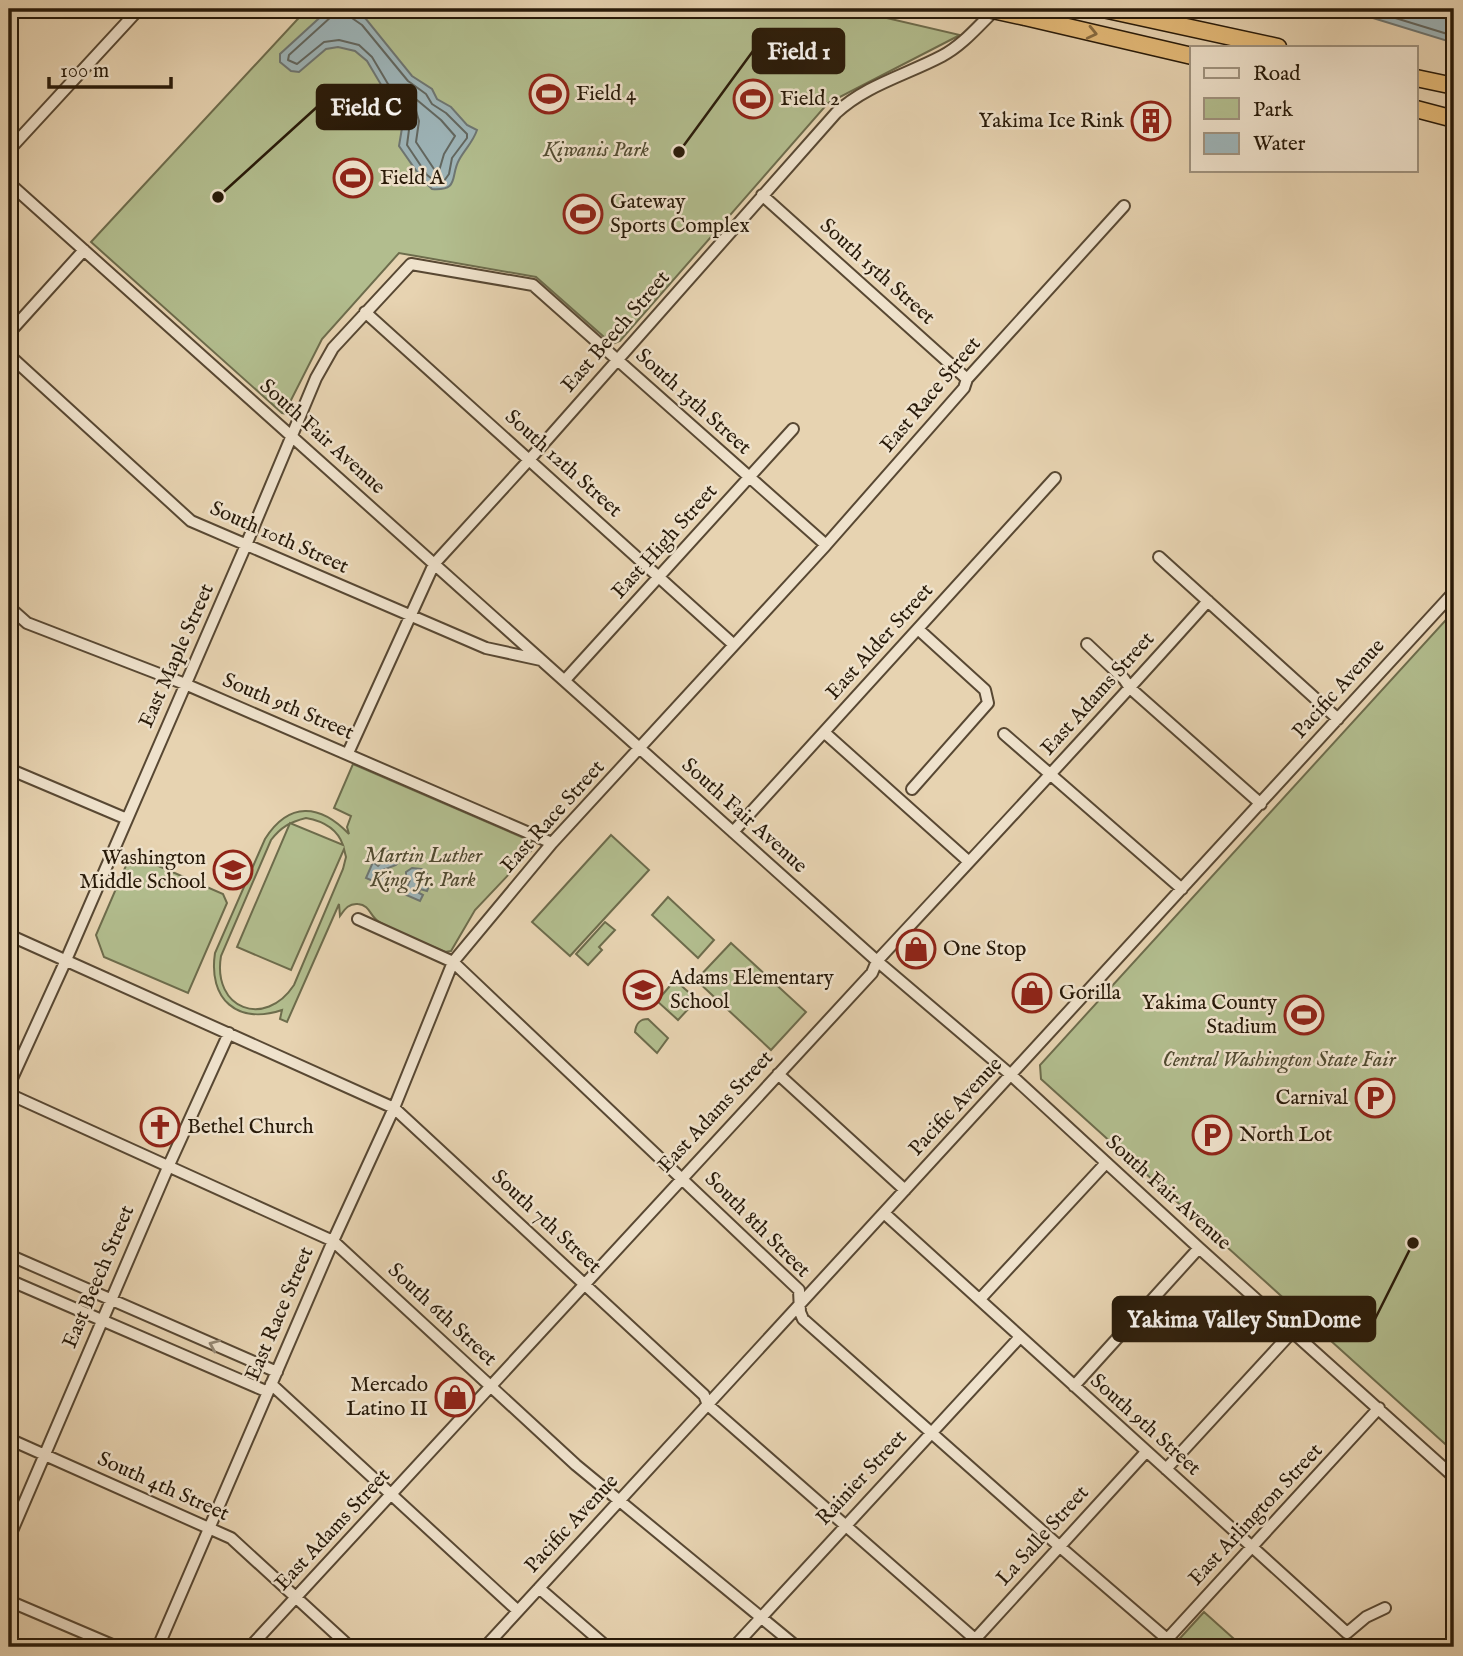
<svg xmlns="http://www.w3.org/2000/svg" width="1463" height="1656" font-family="'IM FELL English',serif">
	<style>
		.green { fill: #b2bd8e; stroke: #6d6c4c; stroke-width: 2; fill-rule: evenodd }
		.water { fill: #9db4b8; stroke: #6e7672; stroke-width: 2 }
		.lines { fill: none; stroke-linecap: round; stroke-linejoin: round }
		.shore { stroke: #626760; stroke-width: 2 }
		.minor-casing { stroke: #584833; stroke-width: 14 }
		.highway-casing { stroke: #281a09; stroke-width: 19 }
		.minor { stroke: #efe2cc; stroke-width: 10 }
		.highway { stroke: #e4ba78; stroke-width: 16 }
		.highway-bridge-casing { stroke: #281a09; stroke-width: 19; stroke-linecap: butt }
		.highway-bridge { stroke: #e4ba78; stroke-width: 16 }
		.oneway { stroke: #866a40 }
		.oneway2 { stroke: #958874 }
		.labels { text-anchor: middle; dominant-baseline: central; stroke-width: 5; stroke-linejoin: round; paint-order: stroke }
		.poi-label { font-size: 21px; fill: #281a09; stroke: #efe2cc; text-anchor: start }
		.park-label { font-size: 21px; font-style: italic; fill: #514b31; stroke: #efe2cc }
		.street-label { font-size: 21px; fill: #281a09; stroke: #efe2cc }
		.leader { fill: none; stroke: #281a09; stroke-width: 2.5 }
		.callout-dot { fill: #281a09; stroke: #efe2cc; stroke-width: 2.5 }
		.callout { fill: #281a09; stroke: #281a09; stroke-width: 2.5 }
		.callout-label { font-size: 23px; text-anchor: middle; font-weight: bold; fill: #fff }
	</style>
	<rect width="100%" height="100%" fill="#e7d3b1"/>
	<filter id="stains"><feTurbulence type="fractalNoise" baseFrequency=".00286" numOctaves="4"/><feColorMatrix values="0 0 0 0 .2 0 0 0 0 .09 0 0 0 0 .02 0 0 0 .5 -.17"/></filter>
	<radialGradient id="worn" r=".72"><stop offset=".6" stop-color="#630" stop-opacity="0"/><stop offset="1" stop-color="#630" stop-opacity=".3"/></radialGradient>
	<path class="green" d="M307 9H848L960 35 828 103 620 341 612 344 536 277 399 253 322 339 290 402 296 405 287 414 282 413 91 242Z
		M1454 611V1452L1041 1079 1040 1065Z
		M353 764 531 841 532 850 475 910 451 951 445 952C424 942 398 934 378 921 370 916 370 905 358 904 349 903 345 909 340 916L339 904 287 1022 280 1019 282 1010C237 1025 208 999 215 953L265 839C289 801 320 804 349 834L347 827 351 816 334 808ZM306 818C323 821 337 828 343 845L290 823 237 947 291 970 344 849 346 857 343 869 294 985C265 1029 212 1009 221 956L271 840C281 827 290 822 306 818Z
		M611 835 649 870 570 956 532 922Z
		M131 854 223 894 227 903 188 993 104 957 96 935Z
		M668 897 714 940 698 958 652 915Z
		M605 922 615 930 599 947 602 950 588 965 576 954Z
		M731 943 806 1012 771 1050 696 980Z
		M675 980 695 998 697 1005 691 1006 678 1020 657 1001Z
		M648 1019 668 1038 657 1053 635 1032C636 1024 639 1019 648 1019Z
		M1204 1612 1243 1647H1172Z"/>
	<path class="water" d="M336 9H350L366 19 412 76 432 89 437 99 451 107 467 125 477 130C473 142 465 149 459 160 450 176 460 191 432 189L422 179 399 146 403 122 397 103 383 88 367 61 355 51 338 47 326 49 299 72 291 71 280 62V54L327 11Z
		M1336 9H1454V43L1373 18Z
		M387 851 403 857 396 865 378 872V875L385 876 388 881 386 886 380 888 376 883 377 876 373 881 366 878 373 862 378 866 381 863 378 852Z
		M412 868 422 869 421 871 427 874 425 879 431 882 427 891 420 889 419 893 423 895 420 901 404 894 410 880 406 877V872Z"/>
	<g class="lines">
		<path class="shore" d="M334 9 332 16 289 55 288 60 297 64 324 42 339 40 359 45 372 57 388 84 404 100 410 122 407 145 427 175 436 182 444 181 449 174 452 158 467 138V134L446 113 432 104 426 94 408 81 362 25 349 16 347 9
			M1366 9 1454 36
			M417 100 441 120 455 136 444 154 439 171 434 169 416 142 419 121 414 104Z"/>
		<defs>
			<path id="minor" d="M9 150 139 9
				M9 183 877 961 1011 1075 1199 1248 1454 1477
				M762 195 967 379
				M365 312 734 645
				M9 333 84 250
				M9 355 191 521 486 648 541 660
				M1159 557 1338 719
				M9 607 27 623 185 684 552 843
				M1087 644 1124 679 1130 688 1261 804
				M565 680 793 429
				M825 733 968 861
				M1004 734 1182 889
				M348 753 434 564 529 460 836 113C866 85 906 75 942 56 963 45 979 25 996 9
				M9 769 127 819
				M912 789 988 703 985 690 918 629
				M733 832 1055 478
				M358 919 453 962 799 1290 800 1312 803 1319 1059 1546 1167 1639
				M9 935 394 1108 704 1395 708 1405 984 1647
				M778 1074 905 1190
				M9 1085 66 960 246 545 316 378 333 348 411 264 533 285 826 545
				M9 1094 333 1241 576 1465 797 1647
				M884 1213 1347 1633 1366 1617 1385 1608
				M9 1255 277 1372
				M9 1280 268 1392
				M980 1299 1106 1163
				M271 1384 518 1611
				M1074 1386 1199 1248
				M9 1439 231 1538 350 1647
				M1166 1469 1293 1331
				M9 1538 169 1165 229 1033
				M539 1588 607 1647
				M9 1601 117 1647
				M158 1647 333 1241 394 1108 453 962 552 843 826 545 964 388 967 379 1124 206
				M250 1647 872 973 877 961C988 842 1099 723 1208 601
				M485 1647 1454 592
				M734 1647 1020 1337
				M968 1647 1146 1452
				M1160 1647 1379 1408"/>
			<path id="highway" d="M1103 9 1278 47
				M1025 17 1192 56
				M1416 78 1454 86
				M1416 109 1454 119"/>
		</defs>
		<use href="#minor" class="minor-casing"/>
		<use href="#highway" class="highway-casing"/>
		<use href="#minor" class="minor"/>
		<use href="#highway" class="highway"/>
		<defs>
			<path id="highway-bridge" d="M988 9 1025 17"/>
		</defs>
		<use href="#highway-bridge" class="highway-bridge-casing"/>
		<use href="#highway-bridge" class="highway-bridge"/>
	</g>
	<defs><path id="oneway-chevron" d="M-2-3.5L2.5 0L-2 3.5" fill="none" stroke-width="1.6" stroke-linecap="round" stroke-linejoin="round" transform="scale(1.75)"/></defs>
	<use class="oneway" href="#oneway-chevron" transform="translate(1092 33) rotate(13)"/>
	<use class="oneway2" href="#oneway-chevron" transform="translate(214 1345) rotate(-157)"/>
	<defs>
		<symbol id="stadium-ring" viewBox="-11 -11 22 22"><circle r="9.5" fill="#efe2cc" stroke="#8f2418" stroke-width="1.5"/><path d="M0-5a6.5 5 0 1 0 0 10a6.5 5 0 1 0 0-10ZM-3.5-1.8h7v3.6h-7Z" fill="#8f2418"/></symbol>
		<symbol id="building-ring" viewBox="-11 -11 22 22"><circle r="9.5" fill="#efe2cc" stroke="#8f2418" stroke-width="1.5"/><path d="M-4-6H4V6H1V3H-1V6H-4ZM-2.5-4.3h1.7v1.8h-1.7ZM.8-4.3h1.7v1.8H.8ZM-2.5-1h1.7V.8h-1.7ZM.8-1h1.7V.8H.8Z" fill="#8f2418"/></symbol>
		<symbol id="school-ring" viewBox="-11 -11 22 22"><circle r="9.5" fill="#efe2cc" stroke="#8f2418" stroke-width="1.5"/><path d="M0-5L7-2L0 1L-7-2ZM-4 1L0 2.5L4 1V4Q0 6-4 4Z" fill="#8f2418"/></symbol>
		<symbol id="shop-ring" viewBox="-11 -11 22 22"><circle r="9.5" fill="#efe2cc" stroke="#8f2418" stroke-width="1.5"/><path d="M-5-2.5h2.3a2.7 3.5 0 0 1 5.4 0H5L5.5 6h-11ZM-1.5-2.5h3a1.5 2.3 0 0 0-3 0Z" fill="#8f2418"/></symbol>
		<symbol id="parking-ring" viewBox="-11 -11 22 22"><circle r="9.5" fill="#efe2cc" stroke="#8f2418" stroke-width="1.5"/><path d="M-3.5-5.5H1a3.5 3.5 0 0 1 0 7H-1V5.5H-3.5ZM-1-3.4V-.6H.8a1.4 1.4 0 0 0 0-2.8Z" fill="#8f2418"/></symbol>
		<symbol id="church-ring" viewBox="-11 -11 22 22"><circle r="9.5" fill="#efe2cc" stroke="#8f2418" stroke-width="1.5"/><path d="M-1.2-6h2.4v3.5h3.3v2.4h-3.3V6h-2.4V-.1h-3.3v-2.4h3.3Z" fill="#8f2418"/></symbol>
	</defs>
	<g fill-rule="evenodd">
		<use href="#stadium-ring" x="527" y="72" width="44" height="44"/>
		<use href="#stadium-ring" x="731" y="77" width="44" height="44"/>
		<use href="#building-ring" x="1129" y="99" width="44" height="44"/>
		<use href="#stadium-ring" x="331" y="156" width="44" height="44"/>
		<use href="#stadium-ring" x="561" y="192" width="44" height="44"/>
		<use href="#school-ring" x="211" y="848" width="44" height="44"/>
		<use href="#shop-ring" x="894" y="927" width="44" height="44"/>
		<use href="#school-ring" x="621" y="968" width="44" height="44"/>
		<use href="#shop-ring" x="1010" y="971" width="44" height="44"/>
		<use href="#stadium-ring" x="1282" y="993" width="44" height="44"/>
		<use href="#parking-ring" x="1353" y="1076" width="44" height="44"/>
		<use href="#church-ring" x="138" y="1105" width="44" height="44"/>
		<use href="#parking-ring" x="1190" y="1113" width="44" height="44"/>
		<use href="#shop-ring" x="433" y="1375" width="44" height="44"/>
	</g>
	<g class="labels">
		<g class="poi-label">
			<text x="576" y="94">Field 4</text>
			<text x="780" y="99">Field 2</text>
			<text x="1124" y="121" text-anchor="end">Yakima Ice Rink</text>
			<text x="380" y="178">Field A</text>
			<text x="610" y="202">Gateway<tspan x="610" dy="24">Sports Complex</tspan></text>
			<text x="206" y="858" text-anchor="end">Washington<tspan x="206" dy="24">Middle School</tspan></text>
			<text x="943" y="949">One Stop</text>
			<text x="670" y="978">Adams Elementary<tspan x="670" dy="24">School</tspan></text>
			<text x="1059" y="993">Gorilla</text>
			<text x="1277" y="1003" text-anchor="end">Yakima County<tspan x="1277" dy="24">Stadium</tspan></text>
			<text x="1348" y="1098" text-anchor="end">Carnival</text>
			<text x="187" y="1127">Bethel Church</text>
			<text x="1239" y="1135">North Lot</text>
			<text x="428" y="1385" text-anchor="end">Mercado<tspan x="428" dy="24">Latino II</tspan></text>
		</g>
		<g class="park-label">
			<text x="596" y="150">Kiwanis Park</text>
			<text x="423" y="856">Martin Luther<tspan x="423" dy="24">King Jr. Park</tspan></text>
			<text x="1279" y="1060">Central Washington State Fair</text>
		</g>
		<g class="street-label">
			<text transform="translate(877 272) rotate(42)">South 15th Street</text>
			<text transform="translate(616 332) rotate(-49)">East Beech Street</text>
			<text transform="translate(931 395) rotate(-50)">East Race Street</text>
			<text transform="translate(693 402) rotate(42)">South 13th Street</text>
			<text transform="translate(322 437) rotate(42)">South Fair Avenue</text>
			<text transform="translate(563 464) rotate(42)">South 12th Street</text>
			<text transform="translate(279 538) rotate(24)">South 10th Street</text>
			<text transform="translate(665 542) rotate(-48)">East High Street</text>
			<text transform="translate(880 642) rotate(-48)">East Alder Street</text>
			<text transform="translate(177 656) rotate(-66)">East Maple Street</text>
			<text transform="translate(1339 689) rotate(-48)">Pacific Avenue</text>
			<text transform="translate(1098 694) rotate(-48)">East Adams Street</text>
			<text transform="translate(288 707) rotate(23)">South 9th Street</text>
			<text transform="translate(744 816) rotate(42)">South Fair Avenue</text>
			<text transform="translate(553 817) rotate(-48)">East Race Street</text>
			<text transform="translate(956 1107) rotate(-47)">Pacific Avenue</text>
			<text transform="translate(716 1112) rotate(-47)">East Adams Street</text>
			<text transform="translate(1168 1193) rotate(42)">South Fair Avenue</text>
			<text transform="translate(546 1222) rotate(43)">South 7th Street</text>
			<text transform="translate(757 1225) rotate(45)">South 8th Street</text>
			<text transform="translate(99 1277) rotate(-67)">East Beech Street</text>
			<text transform="translate(280 1314) rotate(-67)">East Race Street</text>
			<text transform="translate(442 1315) rotate(43)">South 6th Street</text>
			<text transform="translate(1145 1425) rotate(42)">South 9th Street</text>
			<text transform="translate(862 1478) rotate(-47)">Rainier Street</text>
			<text transform="translate(163 1487) rotate(24)">South 4th Street</text>
			<text transform="translate(1256 1515) rotate(-47)">East Arlington Street</text>
			<text transform="translate(572 1524) rotate(-47)">Pacific Avenue</text>
			<text transform="translate(333 1530) rotate(-47)">East Adams Street</text>
			<text transform="translate(1043 1536) rotate(-48)">La Salle Street</text>
		</g>
	</g>
	<path class="leader" d="M679 152L753 51M218 197L317 107M1413 1243L1375 1319"/>
	<g class="callout-dot">
		<circle cx="679" cy="152" r="7"/>
		<circle cx="218" cy="197" r="7"/>
		<circle cx="1413" cy="1243" r="7"/>
	</g>
	<g class="callout">
		<rect x="753" y="29" width="91" height="44" rx="7"/>
		<rect x="317" y="85" width="99" height="44" rx="7"/>
		<rect x="1113" y="1297" width="262" height="44" rx="7"/>
	</g>
	<g class="callout-label">
		<text x="799" y="59">Field 1</text>
		<text x="366" y="115">Field C</text>
		<text x="1244" y="1327">Yakima Valley SunDome</text>
	</g>
	<rect width="1463" height="1656" fill="none" stroke="#e7d3b1" stroke-width="35"/>
	<rect x="10" y="10" width="1442" height="1635" fill="none" stroke="#281a09" stroke-width="3.5"/>
	<rect x="18" y="18" width="1428" height="1621" fill="none" stroke="#281a09" stroke-width="2"/>
	<rect x="1190" y="46" width="228" height="126" fill="#efe2cc" stroke="#9f927e" stroke-width="2"/>
	<rect x="1204" y="68" width="35" height="10" fill="#efe2cc" stroke="#9f927e" stroke-width="2"/>
	<text x="1253" y="80" font-size="21" fill="#281a09">Road</text>
	<rect x="1204" y="98" width="35" height="21" fill="#b2bd8e" stroke="#9f927e" stroke-width="2"/>
	<text x="1253" y="116" font-size="21" fill="#281a09">Park</text>
	<rect x="1204" y="133" width="35" height="21" fill="#9db4b8" stroke="#9f927e" stroke-width="2"/>
	<text x="1253" y="150" font-size="21" fill="#281a09">Water</text>
	<path d="M49 77v10h122v-10" fill="none" stroke="#281a09" stroke-width="3.5"/>
	<text x="60" y="77" font-size="21" fill="#281a09" stroke="#efe2cc" stroke-width="5" paint-order="stroke">100 m</text>
	<rect width="100%" height="100%" filter="url(#stains)"/>
	<rect width="100%" height="100%" fill="url(#worn)"/>
</svg>
